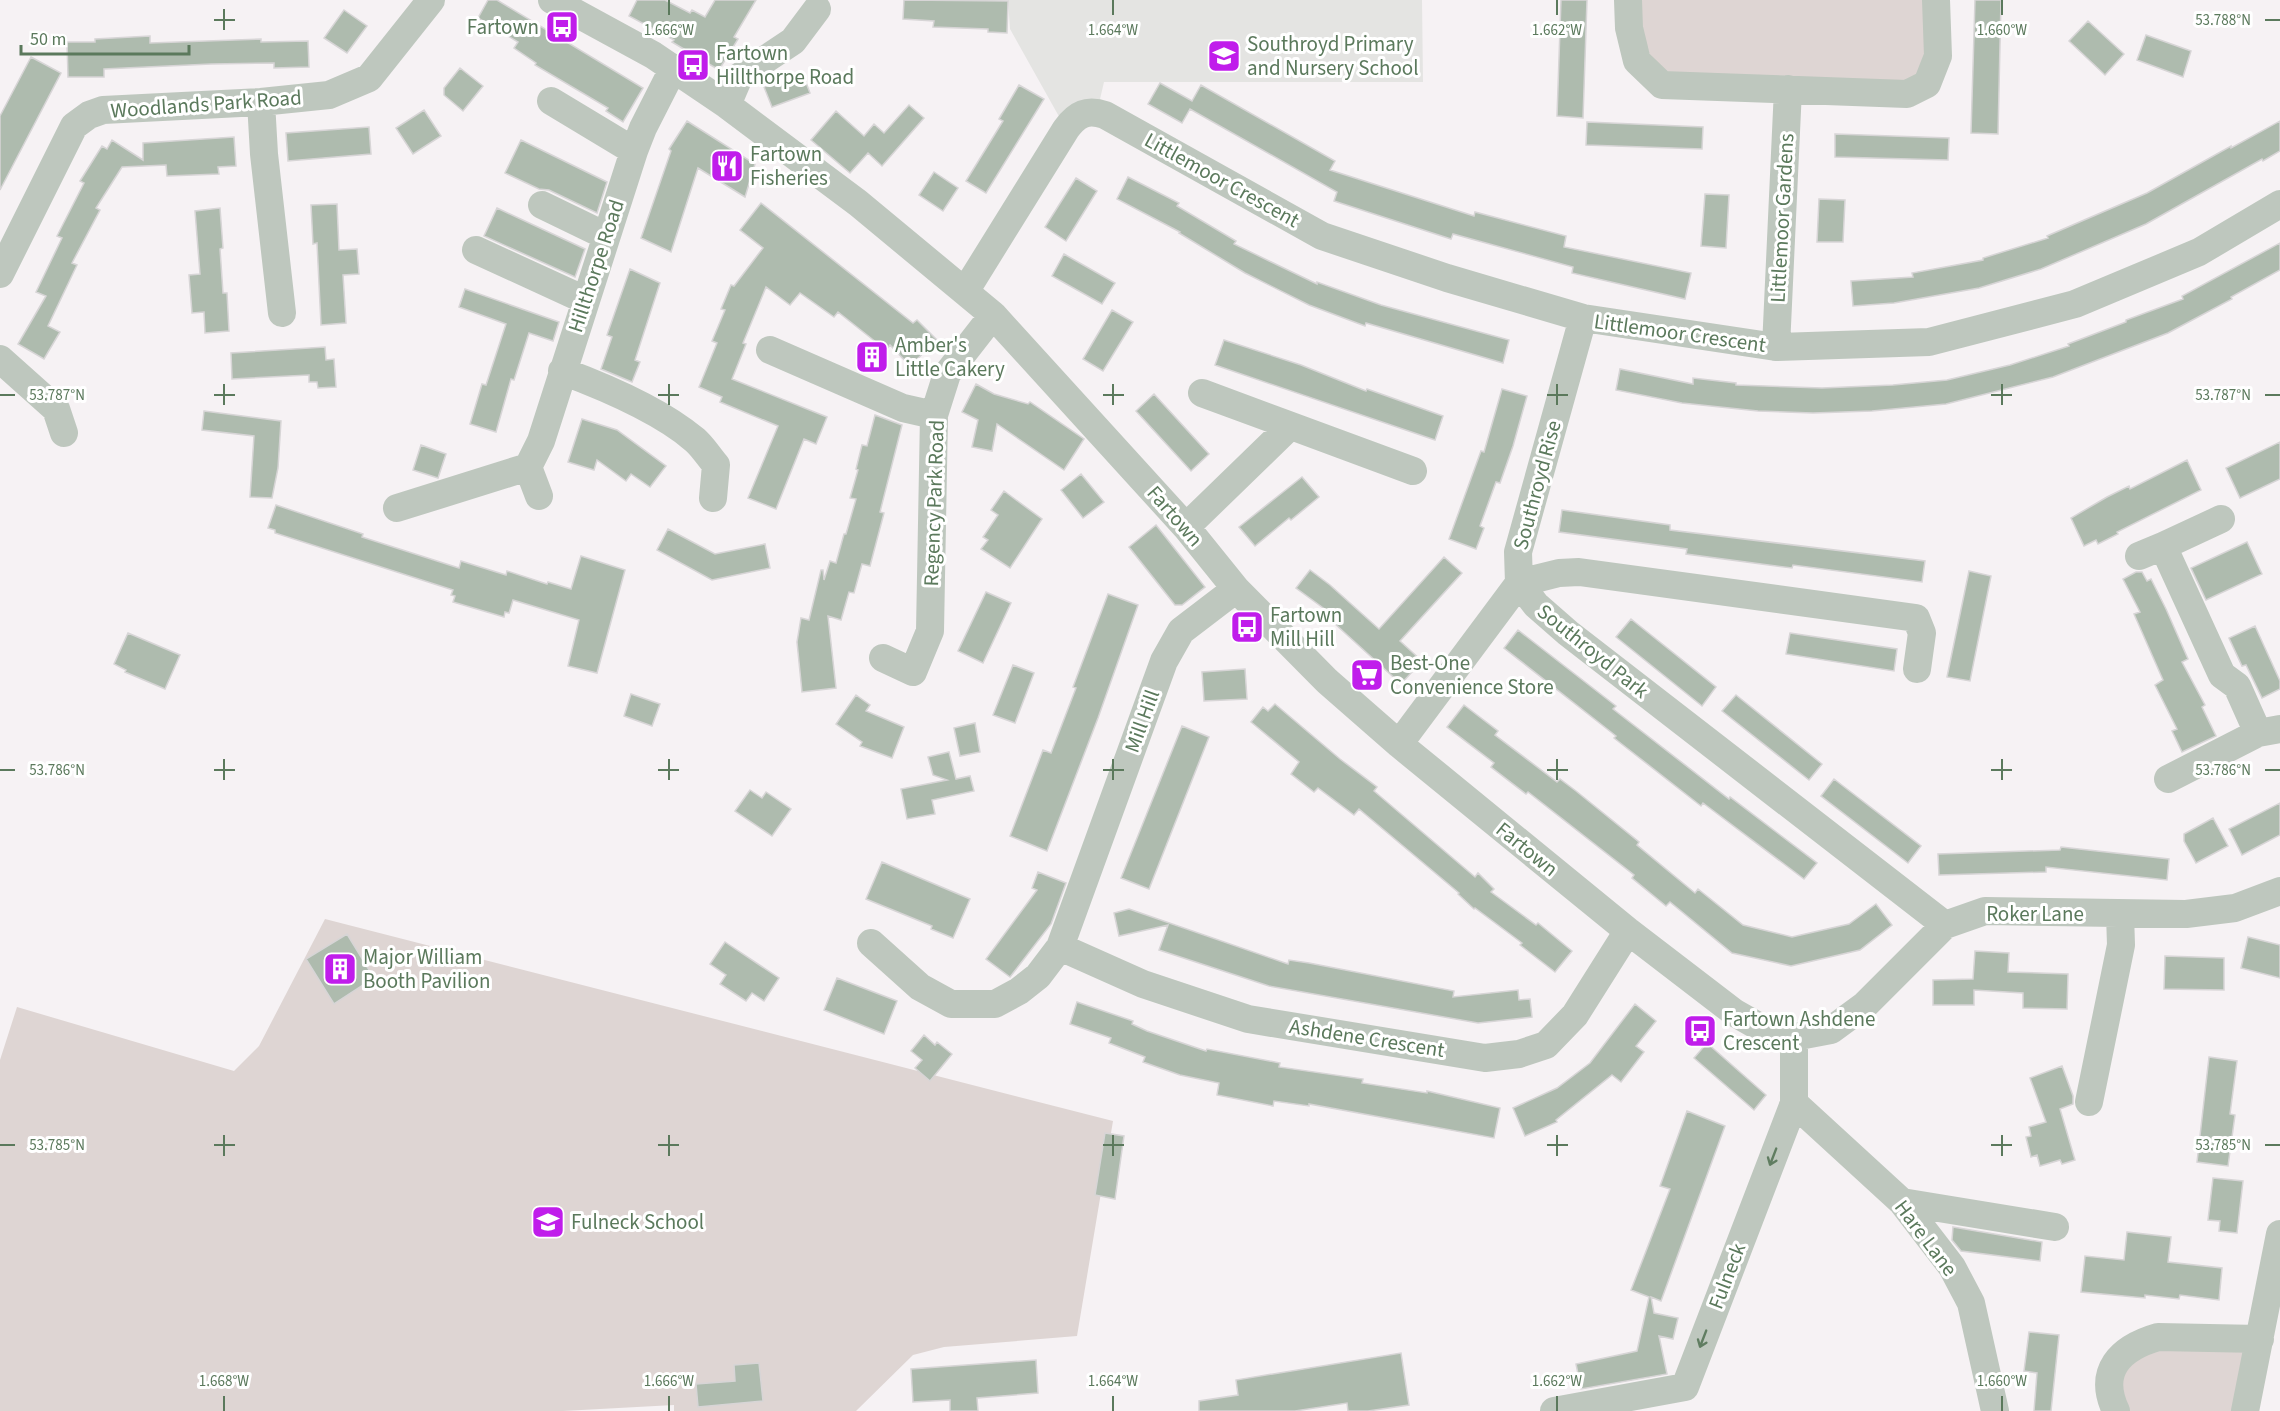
<svg xmlns="http://www.w3.org/2000/svg" width="2280" height="1411" font-family="'Source Sans 3',sans-serif">
	<style>
		.built { fill: #e4e4e2 }
		.green { fill: #ded5d3 }
		.building { fill: #aebbae; stroke: #d7d5d6; stroke-width: 1.5 }
		.lines { fill: none; stroke-linecap: round; stroke-linejoin: round }
		.minor { stroke: #bec7be; stroke-width: 28 }
		.oneway { stroke: #607d61 }
		.ticks { fill: none; stroke: #5b795c; stroke-width: 2 }
		.labels { text-anchor: middle; dominant-baseline: central; stroke-width: 6; stroke-linejoin: round; paint-order: stroke }
		.poi-label { font-size: 21px; fill: #5b795c; stroke: #fff; text-anchor: start }
		.street-label { font-size: 21px; fill: #5b795c; stroke: #fff }
		.ticks-label { font-size: 15px; text-anchor: middle; fill: #5b795c; stroke: #fff; stroke-width: 6; stroke-linejoin: round; paint-order: stroke }
	</style>
	<rect width="100%" height="100%" fill="#f6f2f4"/>
	<path class="built" d="M1008 0H1422L1423 82H1104L1097 112 1066 129 1010 29Z"/>
	<path class="green" d="M1628 0H1935L1927 84 1662 85Z
		M325 919 1113 1121 1077 1336 944 1347 913 1355 856 1411H674V1405L563 1411H0V1060L17 1007 234 1071 259 1046Z
		M2260 1339 2245 1411H2116L2126 1350Z"/>
	<path class="building" d="M488 0H497L643 88 623 122 606 111 608 108 535 65 536 63 514 48 518 42 478 18Z
		M637 0H665L690 13 692 10 705 17 715 0H756L734 37 738 39 719 70 672 42 674 40 629 16Z
		M904 0 1008 1 1007 33 988 32V29L933 27 934 21 903 19Z
		M1561 0H1587L1583 118 1557 116Z
		M1975 0H2001L1998 134 1971 133Z
		M344 10 367 26 347 53 324 38Z
		M2088 21 2124 54 2105 75 2069 41Z
		M2146 35 2191 51 2183 77 2137 60Z
		M150 36V43L261 39V42L308 41 309 67 274 68V63L211 64 104 69V77H68L67 42H95V39Z
		M31 57 61 73 0 190V116Z
		M460 68 483 86 463 111 444 95V88Z
		M802 72 810 93 772 107 764 87Z
		M1160 83 1192 101 1201 85 1335 161 1330 170 1474 216 1475 212 1566 236 1564 247 1691 273 1685 299 1572 273 1573 267 1453 234 1451 239 1334 201 1337 192 1190 109 1182 123 1148 104Z
		M1019 85 1044 99 986 193 966 181 1003 121 999 119Z
		M909 105 924 118 882 166 868 153 850 173 811 140 836 111 864 136 874 124 884 133Z
		M424 110 441 136 413 154 396 128Z
		M687 121 755 164 745 197 698 168 671 252 641 238 671 151 669 149Z
		M2280 121V151L2263 161 2262 159 2146 224 2041 269 1979 288 1894 303 1853 306 1851 281 1913 277 1912 273 1983 260V258L2048 238 2047 236 2147 193 2231 146V148Z
		M1587 122 1703 127 1702 149 1586 145Z
		M369 127 371 154 288 161 286 133Z
		M1835 134 1949 138 1948 160 1835 157Z
		M234 137 236 166 218 167 219 174 167 176 166 165 122 167 96 208 100 210 72 263 77 265 48 326 60 332 44 359 18 344 46 296 36 292 62 238 57 236 84 183 80 181 102 146 107 149 112 140 143 160V143Z
		M521 140 607 182 597 213 549 190 539 189 505 173Z
		M934 172 958 188 943 211 919 195Z
		M1128 177 1179 203 1177 206 1236 241 1234 244 1317 284V282L1381 305 1509 340 1503 363 1366 323 1365 326 1309 305 1245 273 1179 233 1180 232 1117 199Z
		M1076 178 1097 191 1066 241 1045 227Z
		M1705 194 1729 195 1726 248 1701 246Z
		M1819 199 1845 200 1843 242H1817Z
		M761 203 913 323 917 320 937 340 910 366 890 345 886 350 838 312 834 317 800 293 790 305 766 287 743 343 746 344 732 379 827 417 816 444 804 439 776 509 748 498 778 426 720 402 722 397 699 387 717 343 712 341 725 310 721 309 731 285 734 286 763 248 740 230Z
		M337 204 339 250 357 249 359 274 343 275 346 323 321 325 317 243 313 244 311 205Z
		M220 208 223 248 220 249 223 293H227L229 331 205 333 204 312 192 313 189 275 200 274 195 211Z
		M497 208 585 249 575 277 484 236Z
		M2280 243V270L2231 297 2232 299 2168 333 2053 377 1946 404 1872 411 1813 413 1758 411 1682 403 1616 390 1620 369 1693 384V378L1736 383V385L1822 388 1893 385 1947 380 2010 365 2069 346 2068 344 2126 322V320L2183 299 2182 296Z
		M1064 254 1115 283 1102 304 1052 276Z
		M630 269 660 283 635 360 640 362 632 382 601 369 612 337 607 335Z
		M465 289 559 322 553 341 529 333 514 380 511 379 496 432 470 424 482 384 486 385 506 324 459 307Z
		M1112 310 1133 322 1103 371 1083 359Z
		M1224 340 1301 365 1366 391 1367 389 1443 416 1435 440 1215 365Z
		M325 347 326 360 334 359 336 387 318 388 317 382H309V375L232 379 231 353Z
		M976 384 994 394 1028 404 1030 402 1084 439 1064 470 997 424 992 451 972 447 978 420 962 412Z
		M1502 389 1527 396 1513 446 1500 483 1496 482 1480 526 1484 528 1476 549 1449 539 1481 451 1484 452Z
		M1154 394 1209 454 1191 471 1136 411Z
		M204 411 281 421 278 468 272 498 250 497 254 436 202 430Z
		M875 415 902 425 880 512 884 513 870 566 862 564 854 593 849 592 841 620 828 616 836 688 802 692 797 642 801 618 809 620 821 570H823L824 580 830 561 836 563 844 534H846L856 499 850 498 858 470 856 469 862 445 867 446Z
		M582 419 617 430 666 466 650 487 631 474 626 481 597 460 594 470 568 462Z
		M2280 442V479L2240 498 2226 468Z
		M421 445 446 454 438 478 413 470Z
		M2187 460 2201 490 2117 532 2118 534 2098 544 2096 540 2084 546 2071 518 2107 497 2129 486 2130 489Z
		M1081 474 1104 502 1083 518 1061 490Z
		M1302 477 1319 497 1291 520 1289 518 1255 546 1239 527Z
		M1004 491 1042 519 1010 568 981 549 988 540 983 537 998 515 991 510Z
		M276 505 363 534 362 537 459 568 461 561 506 575 507 571 547 584 548 582 571 589 581 556 625 570 597 673 568 666 579 620 513 600 509 613 505 612 504 617 453 602 455 596 451 595 453 590 275 533V530L268 528Z
		M1562 510 1670 525V530L1925 561 1922 582 1793 565 1792 568 1686 554 1687 549 1559 532Z
		M1156 525 1205 587 1182 605H1175L1129 547Z
		M668 529 715 554 765 544 770 568 712 580 657 550Z
		M2247 542 2262 574 2206 600 2191 568Z
		M1444 557 1462 573 1400 641 1422 661 1401 684 1323 613 1326 610 1296 588 1310 570 1330 585 1379 629Z
		M1969 571 1991 576 1970 681 1947 677Z
		M2136 572H2142L2147 581 2151 579 2166 609 2188 659 2182 662 2205 705 2202 707 2216 736 2182 752 2172 731 2177 729 2155 685 2163 680 2134 614 2140 612 2123 579Z
		M986 592 1011 603 983 663 958 651Z
		M1108 594 1138 605 1098 718 1047 851 1010 836 1043 750 1051 753 1076 688 1073 687Z
		M1631 619 1716 687 1702 706 1616 637Z
		M2255 626 2280 681V689L2262 698 2246 665 2242 666 2229 638Z
		M1518 630 1616 706 1613 709 1729 799 1730 797 1817 863 1804 879 1703 803 1701 806 1614 738 1616 736 1504 648Z
		M128 633 180 655 165 689 125 672 126 670 114 664Z
		M1790 633 1897 649 1894 671 1786 654Z
		M1013 665 1034 673 1015 723 993 715Z
		M1245 669 1247 699 1204 701 1202 672Z
		M631 694 660 704 652 726 624 716Z
		M856 695 870 705 866 711 904 727 892 758 860 746 862 742 836 724Z
		M1736 695 1822 764 1809 780 1722 711Z
		M1275 704 1340 759 1377 787 1374 791 1475 877 1478 873 1494 889 1491 892 1536 925 1538 923 1572 951 1555 972 1520 945 1522 943 1475 908 1474 909 1458 894 1459 893 1359 809 1354 815 1318 788 1314 792 1291 774 1299 762 1251 722 1263 707 1268 711Z
		M1464 705 1498 731 1495 735 1557 782 1560 779 1576 791 1639 842 1637 845 1695 893 1698 889 1743 925 1792 937 1849 924 1876 904 1892 925 1860 950 1791 966 1732 953 1670 902 1666 906 1632 878 1634 875 1528 792 1526 794 1491 767 1494 763 1447 727Z
		M975 723 980 752 960 756 954 728Z
		M1182 726 1209 737 1149 889 1121 878Z
		M949 752 956 779 970 776 974 791 932 800 935 814 907 819 901 789 947 780 933 775 928 757Z
		M1834 779 1921 846 1908 863 1821 796Z
		M750 790 762 798 766 792 791 809 772 836 735 811Z
		M2280 803V835L2242 855 2229 829Z
		M2213 818 2228 846 2196 863 2184 841V834Z
		M2061 847 2169 859 2167 880 2046 867V872L1939 875 1938 854 2060 850Z
		M882 862 970 899 953 938 931 929 932 926 866 899Z
		M1038 872 1066 883 1051 924 1010 977 986 959 1037 890 1032 888Z
		M1129 909 1288 964 1289 960 1309 963 1454 991 1453 997 1518 990 1519 1000 1530 999 1532 1017 1478 1023 1269 986 1159 950 1168 925 1119 936 1114 913Z
		M347 934 374 978 334 1004 306 959Z
		M2248 937 2280 945V978L2241 968Z
		M725 942 779 978 764 1001 752 993 746 1001 720 984 726 975 710 964Z
		M1975 951 2009 953 2008 972 2068 974 2067 1009 2023 1008V993L1974 990V1005H1933V980L1973 979Z
		M2165 956 2224 958V990L2164 989Z
		M837 978 897 1001 884 1034 824 1010Z
		M1077 1002 1133 1021 1132 1024 1147 1031 1206 1051 1207 1049 1280 1063 1279 1067 1363 1079 1362 1083 1427 1093V1091L1500 1108 1494 1138 1309 1104V1106L1274 1101 1273 1106 1217 1095 1219 1083 1180 1075 1143 1062 1145 1057 1109 1043 1111 1038 1070 1024Z
		M1635 1004 1656 1021 1636 1046 1644 1052 1621 1082 1612 1075 1556 1120 1557 1122 1525 1136 1513 1108 1557 1088 1590 1063Z
		M924 1035 935 1045 937 1042 952 1054 930 1081 915 1068 922 1060 911 1051Z
		M1707 1043 1766 1095 1754 1110 1694 1058Z
		M2209 1057 2237 1061 2230 1114 2235 1115 2228 1166 2197 1162Z
		M2062 1066 2073 1096V1104L2060 1109 2075 1160 2062 1164 2060 1160 2040 1166 2037 1155 2031 1157 2026 1137 2031 1136 2029 1127 2046 1122 2030 1078Z
		M1687 1111 1725 1126 1661 1301 1651 1297 1654 1313 1678 1318 1673 1339 1659 1336 1667 1374 1581 1389 1576 1364 1637 1351 1649 1297 1631 1290 1670 1189 1660 1186Z
		M1105 1133 1124 1136 1115 1199 1095 1195Z
		M2213 1178 2243 1181 2237 1233 2219 1231 2220 1221 2208 1220Z
		M1953 1227 2042 1242 2040 1261 1961 1251 1952 1240Z
		M2127 1232 2171 1237 2168 1262 2222 1268 2219 1300 2180 1295 2179 1299 2145 1295V1298L2081 1292 2085 1256 2124 1260Z
		M2029 1332 2059 1335 2051 1411H2034L2037 1373 2024 1371Z
		M1401 1353 1409 1405 1368 1411H1348L1347 1403 1295 1411H1199V1401L1238 1395 1236 1380Z
		M1036 1360 1038 1393 977 1398 978 1411H950V1400L913 1402 911 1369Z
		M759 1363 763 1401 698 1407 696 1384 735 1381 734 1365Z"/>
	<g class="lines">
		<path class="minor" d="M552 0 653 55 727 105 858 203 993 315 1186 527 1236 589 1327 681 1399 744 1628 931 1735 1013 1765 1030 1794 1037 1831 1030 1865 1005 1945 925 1985 911 2186 914 2235 908 2280 891
			M1628 0 1629 28 1637 61 1662 85 1907 94 1927 84 1938 56 1936 0
			M551 101 634 151
			M261 102 264 154 282 313
			M727 105 739 77 793 41 817 9
			M542 205 606 236
			M476 250 585 300
			M0 274 74 126 89 115 103 110 261 102 329 95 369 78 431 0
			M966 290 1066 129C1077 114 1087 109 1105 115L1322 236 1447 278 1583 318 1776 347 1929 342 2075 304 2199 252 2280 204
			M1776 347 1788 89
			M770 350 903 408 934 415
			M0 359 56 409 64 433
			M562 371C605 387 660 410 695 440 703 447 709 457 716 465L713 498
			M1202 393 1413 471
			M528 467 539 496
			M397 508 528 467 541 441 634 151 643 128 673 69
			M2221 519 2163 546 2222 675 2237 686 2258 733
			M1186 527 1290 426
			M2139 556 2163 546
			M1519 583 1536 605 1568 633 1945 925
			M1519 583 1559 573 1579 572 1916 618 1922 633 1917 669
			M1519 583 1518 552 1583 318
			M883 658 913 672 930 631 934 415 947 374 993 315
			M1399 744 1519 583
			M2168 779 2258 733 2280 729
			M871 943 920 987 951 1004H995L1019 991 1038 976 1060 947 1164 661 1181 631 1236 589
			M1060 947 1143 984 1248 1019 1485 1058 1519 1054 1546 1045 1575 1015 1628 931
			M2089 1102 2121 945 2120 914
			M1794 1103 1902 1202 1952 1267 1971 1303 1995 1411
			M1902 1202 2055 1227
			M1554 1411 1685 1387 1794 1103V1037
			M2116 1411C2097 1371 2120 1348 2158 1337L2260 1339
			M2245 1411 2280 1234"/>
	</g>
	<defs><path id="oneway-shaft" d="M-6 0H5M1.5-3L5.5 0L1.5 3" fill="none" stroke-width="1.6" stroke-linecap="round" stroke-linejoin="round" transform="scale(1.5)"/></defs>
	<g class="oneway">
		<use href="#oneway-shaft" transform="translate(1773 1157) rotate(111)"/>
		<use href="#oneway-shaft" transform="translate(1703 1339) rotate(111)"/>
	</g>
	<path class="ticks" d="M669 0V15M1113 0V15M1557 0V15M2002 0V15M224 9V30M214 20H235M2265 20H2280M224 384V405M669 384V405M1113 384V405M1557 384V405M2002 384V405M0 395H15M214 395H235M658 395H679M1103 395H1124M1547 395H1568M1991 395H2012M2265 395H2280M224 759V780M669 759V780M1113 759V780M1557 759V780M2002 759V780M0 770H15M214 770H235M658 770H679M1103 770H1124M1547 770H1568M1991 770H2012M2265 770H2280M224 1135V1156M669 1135V1156M1113 1135V1156M1557 1135V1156M2002 1135V1156M0 1145H15M214 1145H235M658 1145H679M1103 1145H1124M1547 1145H1568M1991 1145H2012M2265 1145H2280M224 1396V1411M669 1396V1411M1113 1396V1411M1557 1396V1411M2002 1396V1411"/>
	<defs>
		<symbol id="bus-square" viewBox="-11 -11 22 22"><rect x="-9" y="-9" width="18" height="18" rx="4" fill="#c01deb" stroke="#fff"/><path d="M-5-6H5V4H4V6H2V4H-2V6H-4V4H-5ZM-3.5-4V0h7V-4ZM-3.5 1.2v1.5H-2V1.2ZM2 1.2v1.5H3.5V1.2Z" fill="#fff"/></symbol>
		<symbol id="school-square" viewBox="-11 -11 22 22"><rect x="-9" y="-9" width="18" height="18" rx="4" fill="#c01deb" stroke="#fff"/><path d="M0-5L7-2L0 1L-7-2ZM-4 1L0 2.5L4 1V4Q0 6-4 4Z" fill="#fff"/></symbol>
		<symbol id="restaurant-square" viewBox="-11 -11 22 22"><rect x="-9" y="-9" width="18" height="18" rx="4" fill="#c01deb" stroke="#fff"/><path d="M-5-6h1v4h1v-4h1v4h1v-4h1v5L-1.5 .5V6h-2V.5L-5-1ZM5-6V6H3V1.5H1.5Q1.5-4 5-6Z" fill="#fff"/></symbol>
		<symbol id="building-square" viewBox="-11 -11 22 22"><rect x="-9" y="-9" width="18" height="18" rx="4" fill="#c01deb" stroke="#fff"/><path d="M-4-6H4V6H1V3H-1V6H-4ZM-2.5-4.3h1.7v1.8h-1.7ZM.8-4.3h1.7v1.8H.8ZM-2.5-1h1.7V.8h-1.7ZM.8-1h1.7V.8H.8Z" fill="#fff"/></symbol>
		<symbol id="supermarket-square" viewBox="-11 -11 22 22"><rect x="-9" y="-9" width="18" height="18" rx="4" fill="#c01deb" stroke="#fff"/><path d="M-6-5.5h2.5l.6 2H6L4.5 2H-2.5L-4.4-4H-6ZM-1.5 3.2a1.3 1.3 0 1 0 .1 0ZM3 3.2a1.3 1.3 0 1 0 .1 0Z" fill="#fff"/></symbol>
	</defs>
	<g fill-rule="evenodd">
		<use href="#bus-square" x="543" y="8" width="38" height="38"/>
		<use href="#school-square" x="1205" y="37" width="38" height="38"/>
		<use href="#bus-square" x="674" y="46" width="38" height="38"/>
		<use href="#restaurant-square" x="708" y="147" width="38" height="38"/>
		<use href="#building-square" x="853" y="338" width="38" height="38"/>
		<use href="#bus-square" x="1228" y="608" width="38" height="38"/>
		<use href="#supermarket-square" x="1348" y="656" width="38" height="38"/>
		<use href="#building-square" x="321" y="950" width="38" height="38"/>
		<use href="#bus-square" x="1681" y="1012" width="38" height="38"/>
		<use href="#school-square" x="529" y="1203" width="38" height="38"/>
	</g>
	<g class="labels">
		<g class="poi-label">
			<text x="539" y="27" text-anchor="end">Fartown</text>
			<text x="1247" y="44">Southroyd Primary<tspan x="1247" dy="24">and Nursery School</tspan></text>
			<text x="716" y="53">Fartown<tspan x="716" dy="24">Hillthorpe Road</tspan></text>
			<text x="750" y="154">Fartown<tspan x="750" dy="24">Fisheries</tspan></text>
			<text x="895" y="345">Amber's<tspan x="895" dy="24">Little Cakery</tspan></text>
			<text x="1270" y="615">Fartown<tspan x="1270" dy="24">Mill Hill</tspan></text>
			<text x="1390" y="663">Best-One<tspan x="1390" dy="24">Convenience Store</tspan></text>
			<text x="363" y="957">Major William<tspan x="363" dy="24">Booth Pavilion</tspan></text>
			<text x="1723" y="1019">Fartown Ashdene<tspan x="1723" dy="24">Crescent</tspan></text>
			<text x="571" y="1222">Fulneck School</text>
		</g>
		<g class="street-label">
			<text transform="translate(206 104) rotate(-4)">Woodlands Park Road</text>
			<text transform="translate(1222 180) rotate(29)">Littlemoor Crescent</text>
			<text transform="translate(1782 218) rotate(-87)">Littlemoor Gardens</text>
			<text transform="translate(596 266) rotate(-72)">Hillthorpe Road</text>
			<text transform="translate(1680 333) rotate(8)">Littlemoor Crescent</text>
			<text transform="translate(1537 485) rotate(-75)">Southroyd Rise</text>
			<text transform="translate(934 503) rotate(-88)">Regency Park Road</text>
			<text transform="translate(1175 516) rotate(49)">Fartown</text>
			<text transform="translate(1593 651) rotate(39)">Southroyd Park</text>
			<text transform="translate(1142 721) rotate(-70)">Mill Hill</text>
			<text transform="translate(1527 849) rotate(39)">Fartown</text>
			<text x="2035" y="914">Roker Lane</text>
			<text transform="translate(1367 1038) rotate(9)">Ashdene Crescent</text>
			<text transform="translate(1926 1238) rotate(53)">Hare Lane</text>
			<text transform="translate(1727 1276) rotate(-69)">Fulneck</text>
		</g>
	</g>
	<g class="ticks-label">
		<text x="2223" y="25">53.788°N</text>
		<text x="669" y="35">1.666°W</text>
		<text x="1113" y="35">1.664°W</text>
		<text x="1557" y="35">1.662°W</text>
		<text x="2002" y="35">1.660°W</text>
		<text x="57" y="400">53.787°N</text>
		<text x="2223" y="400">53.787°N</text>
		<text x="57" y="775">53.786°N</text>
		<text x="2223" y="775">53.786°N</text>
		<text x="57" y="1150">53.785°N</text>
		<text x="2223" y="1150">53.785°N</text>
		<text x="224" y="1386">1.668°W</text>
		<text x="669" y="1386">1.666°W</text>
		<text x="1113" y="1386">1.664°W</text>
		<text x="1557" y="1386">1.662°W</text>
		<text x="2002" y="1386">1.660°W</text>
	</g>
	<path d="M21 45v9h168v-9" fill="none" stroke="#5b795c" stroke-width="3"/>
	<text x="30" y="45" font-size="18" fill="#5b795c" stroke="#ffffff" stroke-width="4.5" paint-order="stroke">50 m</text>
</svg>
